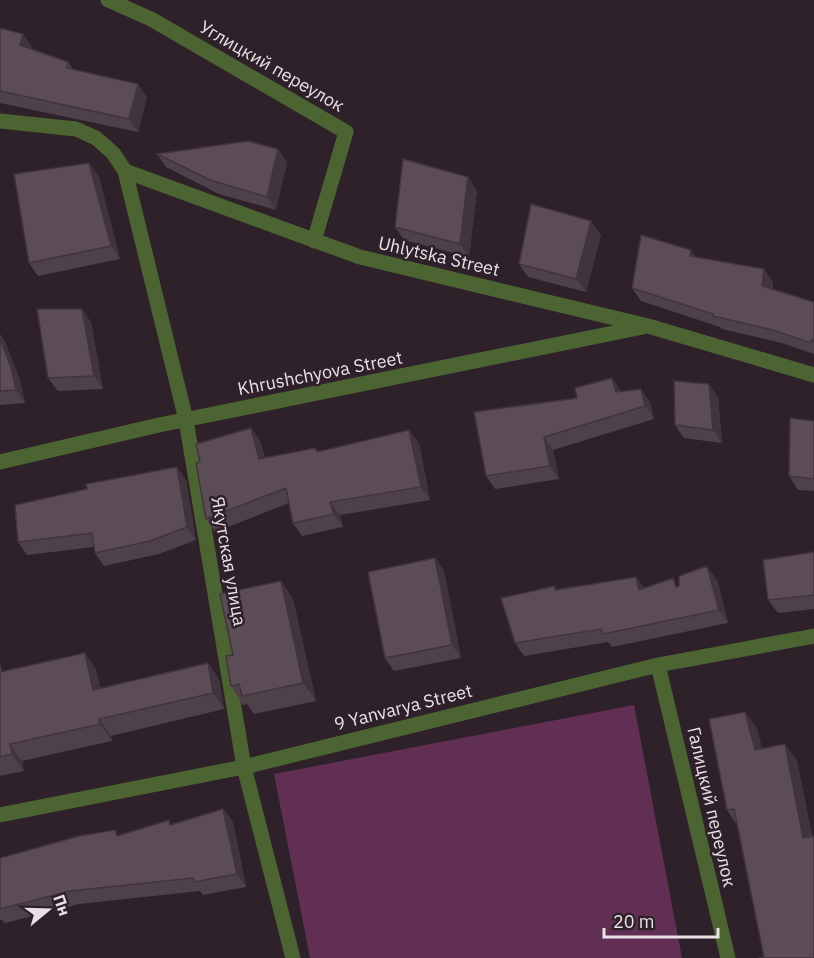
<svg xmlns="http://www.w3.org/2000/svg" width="814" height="958" font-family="'IBM Plex Sans',sans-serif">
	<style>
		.green { fill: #612f53 }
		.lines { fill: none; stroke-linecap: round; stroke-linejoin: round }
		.minor { stroke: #4c6432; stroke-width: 15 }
		.wall { fill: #4f414a }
		.shaded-wall { fill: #40353c }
		.building { fill: #5c4c56; stroke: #40353c; stroke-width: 1.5 }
		.labels { text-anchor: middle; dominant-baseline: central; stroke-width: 5; stroke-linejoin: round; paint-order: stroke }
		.street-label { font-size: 18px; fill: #eae1e7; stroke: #2e212a }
	</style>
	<rect width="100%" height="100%" fill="#2e212a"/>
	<path class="green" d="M634 705 682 958H310L274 774Z"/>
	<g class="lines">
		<path class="minor" d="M108 0 151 19 346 132 314 241
			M0 121 76 129 96 138 113 153 125 171 360 257 648 326 814 375
			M125 171 186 420 244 767 293 958
			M0 462 159 425 643 327
			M658 665 728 958
			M0 815 244 767 658 665 814 636"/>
	</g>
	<path class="wall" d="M0 28 32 47V49L68 62 73 69 147 97 138 132 0 103Z
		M278 149 287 162 276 210 219 194 166 167 157 154Z
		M89 163 99 177 120 259 38 276 29 263Z
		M477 190 469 257 404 240 395 227Z
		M601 235 586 292 528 277 519 264Z
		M696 257 773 282V289L814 302V354L782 343 722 329 720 327 641 301 632 288Z
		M91 322 103 389 58 391 48 378Z
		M0 334 5 342 20 380 25 403 0 405Z
		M621 391V392L650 402 654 419 553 450 559 479 495 489 486 476 577 398Z
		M718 397 722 443 684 438 675 425Z
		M814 421V491L798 490 789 476Z
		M251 428 260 441 265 458 315 448 318 451 419 443 430 500 340 515 343 527 302 536 293 523 289 503 215 532 206 519 200 462Z
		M186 480 196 540 159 554 104 566 95 553 94 547 27 555 18 542Z
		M814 552V609L778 613 768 600Z
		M435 558 444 571 461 658 394 671 385 658Z
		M636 577 644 588 679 587 717 580 728 623 612 647 608 642 524 656 515 643 555 586 557 589Z
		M281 581 293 599 316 701 254 714 247 704 243 705 231 686 233 655Z
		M85 653 96 670 100 688 219 679 224 709 111 736 112 741 22 761 24 771 0 776V663L2 672Z
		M745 712 757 729 762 749 797 761 812 836 737 825 727 810Z
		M223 809 233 822 246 887 203 895 200 891 79 904 5 923 2 920H0V858L119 836 172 824Z"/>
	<path class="shaded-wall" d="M23 34 32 47 29 58 20 45Z
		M138 84 147 97 138 132 129 119Z
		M278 149 287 162 276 210 267 197Z
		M89 163 99 177 120 259 111 246Z
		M468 177 477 190 469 257 460 244Z
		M591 221 601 235 586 292 576 279Z
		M691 250 700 263 690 256Z
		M764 269 773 282 772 299 762 286Z
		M82 309 91 322 103 389 94 376Z
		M0 334 5 342 20 380 25 403 16 390 0 339Z
		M612 378 621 391 625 406 616 392Z
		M709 384 718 397 722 443 713 430Z
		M641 389 650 402 654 419 645 406Z
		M251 428 260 441 268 472 259 459Z
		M409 430 419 443 430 500 421 487Z
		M544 437 553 450 559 479 550 466Z
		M177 467 186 480 196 540 187 527Z
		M330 502 340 515 343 527 334 514Z
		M435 558 444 571 461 658 452 645Z
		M707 566 717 580 728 623 719 610Z
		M636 577 645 590H639Z
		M281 581 293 599 316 701 303 683Z
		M85 653 96 670 104 706 93 690Z
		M208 663 219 679 224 709 213 693Z
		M745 712 757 729 767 767 755 750Z
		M99 719 111 736 112 741 100 724Z
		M10 744 22 761 24 771 12 754Z
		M785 744 797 761 814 848 803 838Z
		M223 809 233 822 246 887 237 874Z"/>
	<path class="building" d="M0 28 23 34 20 45 68 62 67 68 138 84 129 119 0 91Z
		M248 141 278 149 267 197 210 180 157 154Z
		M403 159 468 177 460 244 395 227Z
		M89 163 111 246 29 263 14 174Z
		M531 204 591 221 576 279 519 264Z
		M641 235 691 250 690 256 764 269 762 286 814 302V341L811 340V343L773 330 713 316V314L632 288Z
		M37 309H82L94 376 48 378Z
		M0 339 11 367 16 390 0 391Z
		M612 378 616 392 641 389 645 406 544 437 550 466 486 476 474 412 577 398 575 388Z
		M674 381 709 384 713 430 675 425Z
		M790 418 814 421V479L789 476Z
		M251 428 259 459 315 448 317 452 409 430 421 487 330 502 334 514 293 523 286 488 206 519 196 463 200 462 196 444Z
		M177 467 187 527 150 541 95 553 92 533 18 542 15 505 87 489 86 484Z
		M814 552V595L768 600 763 560Z
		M435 558 452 645 385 658 368 572Z
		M707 566 719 610 603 634 601 629 515 643 501 598 555 586V590L636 577 639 590 673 578 676 587 679 586V576Z
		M281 581 303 683 242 696 239 684 231 686 226 656 233 655 220 594Z
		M85 653 93 690 208 663 213 693 99 719 100 724 10 744 12 754 0 757V672Z
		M745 712 755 750 785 744 803 838 814 836V958H759L764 957 734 809 727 810 709 719Z
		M223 809 237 874 194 882 193 878 70 891 0 909V858L79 836 115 830 117 836 169 820 170 825Z"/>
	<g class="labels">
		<g class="street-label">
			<text transform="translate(272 66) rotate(30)">Углицкий переулок</text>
			<text transform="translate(439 256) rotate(13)">Uhlytska Street</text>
			<text transform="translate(320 373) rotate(-11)">Khrushchyova Street</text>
			<text transform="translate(229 561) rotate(80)">Якутская улица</text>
			<text transform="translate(403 707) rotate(-14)">9 Yanvarya Street</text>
			<text transform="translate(712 807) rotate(77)">Галицкий переулок</text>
		</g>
	</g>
	<g transform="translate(48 910) rotate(71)" stroke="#2e212a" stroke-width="4.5" paint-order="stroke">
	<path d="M0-4.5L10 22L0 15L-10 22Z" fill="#eae1e7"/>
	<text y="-9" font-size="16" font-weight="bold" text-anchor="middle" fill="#eae1e7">Пн</text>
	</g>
	<path d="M604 928v9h114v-9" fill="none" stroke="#eae1e7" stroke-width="3"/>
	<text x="613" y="928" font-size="18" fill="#eae1e7" stroke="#2e212a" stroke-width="4.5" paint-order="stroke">20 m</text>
</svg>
